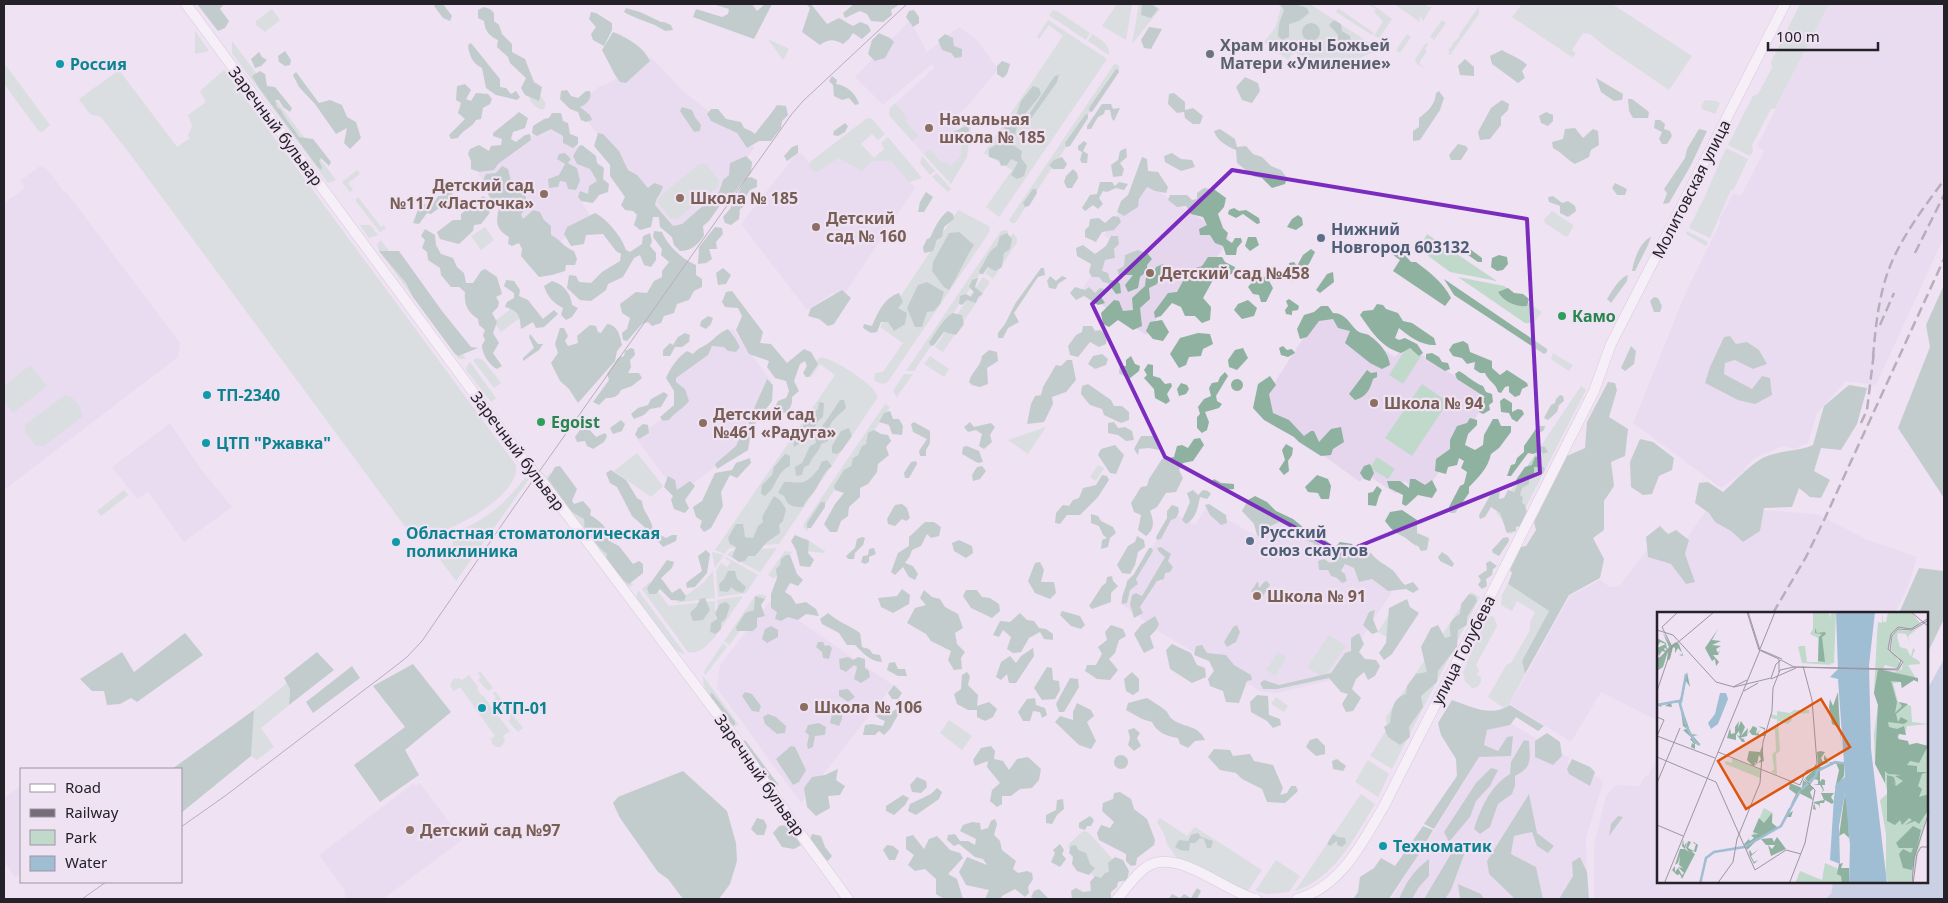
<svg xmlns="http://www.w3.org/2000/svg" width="1948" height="903" font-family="'Noto Sans',sans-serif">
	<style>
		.built { fill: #e5d6ed }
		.green { fill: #c0d9cb }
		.forest { fill: #8fb19f }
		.water { fill: #9fbdd3 }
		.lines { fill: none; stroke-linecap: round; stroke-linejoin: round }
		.tertiary-casing { stroke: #b7adbd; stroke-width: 11 }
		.tertiary { stroke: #fff; stroke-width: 10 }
		.tram { stroke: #756e79; stroke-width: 1 }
		.rail { stroke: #756e79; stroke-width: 2.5; stroke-dasharray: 10 5; stroke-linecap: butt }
		.marked { fill: none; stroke: #7b2cbf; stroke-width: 4; stroke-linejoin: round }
		.worship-dot { fill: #6b7280; stroke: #eee2f3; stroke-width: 2 }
		.culture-dot { fill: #0f9aa8; stroke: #eee2f3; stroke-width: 2 }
		.education-dot { fill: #8d6e63; stroke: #eee2f3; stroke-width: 2 }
		.service-dot { fill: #5c6f8a; stroke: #eee2f3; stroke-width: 2 }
		.leisure-dot { fill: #2e9e5b; stroke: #eee2f3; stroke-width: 2 }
		.labels { text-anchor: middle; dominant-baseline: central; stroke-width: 4.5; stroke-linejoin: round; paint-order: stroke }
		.worship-label { font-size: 16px; font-weight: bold; fill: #5b616d; stroke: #eee2f3; text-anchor: start }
		.culture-label { font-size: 16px; font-weight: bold; fill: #0d838f; stroke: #eee2f3; text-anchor: start }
		.education-label { font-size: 16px; font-weight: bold; fill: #785e54; stroke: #eee2f3; text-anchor: start }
		.street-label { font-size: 16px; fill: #252128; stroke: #eee2f3 }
		.service-label { font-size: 16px; font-weight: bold; fill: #4e5e75; stroke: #eee2f3; text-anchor: start }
		.leisure-label { font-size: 16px; font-weight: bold; fill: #27864d; stroke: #eee2f3; text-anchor: start }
		.inset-river { fill: none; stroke: #9fbdd3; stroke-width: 2.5 }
		.inset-road { fill: none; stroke: #9e95a2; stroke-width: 1 }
		.view { fill: #de560d; fill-opacity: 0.15; stroke: #de560d; stroke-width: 2.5 }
		.inset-edge { fill: none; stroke: #252128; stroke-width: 2.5 }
	</style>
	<rect width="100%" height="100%" fill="#eee2f3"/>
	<path class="built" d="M1829 4H1944V237L1876 385 1846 381 1817 413 1808 443 1795 449 1783 446 1753 459 1740 475 1721 488 1633 423 1686 292 1720 223 1719 220 1733 193 1741 196 1764 151 1757 146Z
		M910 20 927 52 959 27 977 40 998 69 966 108 954 118 962 143 960 157 941 174 889 115 890 108 934 68 932 64 883 105 855 77Z
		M651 57 684 92 755 147 679 248 576 105 600 86 607 84Z
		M556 118 606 185 582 203 591 216 588 221 539 257 478 174Z
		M848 145 872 161H891L915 188 842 298 833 293 807 310 741 224 796 154 801 153 816 170Z
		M40 166 47 169 64 192 67 193 180 343 178 357 4 490V203L25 188 20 181Z
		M1141 180 1230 238 1186 303 1172 295 1146 335 1081 291 1113 242 1104 235Z
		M1322 309 1395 357 1405 344 1489 398 1424 494 1404 481 1396 494 1366 474 1360 482 1258 408Z
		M732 328 771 381 739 449 678 495 636 438 683 402 668 376Z
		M170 423 200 468 232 507 184 542 148 492 137 499 112 467Z
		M1709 506 1817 514 1868 540 1917 557 1908 587 1895 613H1658V721L1601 692 1571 742 1510 704 1570 596 1600 580 1610 587 1619 586 1652 544 1677 553Z
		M1206 508 1264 540 1280 516 1394 589 1335 679 1278 693 1262 692 1158 631 1120 603 1173 512 1195 525Z
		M770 601 893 685 801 803 717 688 720 665Z
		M1489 711 1570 758 1567 763 1600 778 1603 783 1586 838 1588 899H1391L1468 776Z
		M1658 756V882H1833L1831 894 1825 899H1594V845L1606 796 1616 785 1639 786 1646 775 1648 776Z
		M414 783 416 786 420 783 462 840 383 899H345V891L319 855Z
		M21 786V873L15 877 4 861V798Z"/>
	<path class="green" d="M1117 4H1132L1126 40 1102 26Z
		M1139 4H1153L1160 9 1132 44Z
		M1278 4H1310L1377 48 1375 51 1330 72 1294 52 1288 60 1264 42 1275 28 1281 8Z
		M1372 4 1392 19 1379 38 1374 36 1383 21 1374 12 1376 9 1370 6Z
		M1394 4H1425L1428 7 1432 6 1423 21 1421 17 1419 18 1420 22Z
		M1522 4H1612L1692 56 1669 90 1606 47 1590 34 1583 33 1572 50 1576 54 1572 57 1512 17Z
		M1800 4H1829L1775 109H1771L1752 145 1753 151 1750 156 1728 145 1753 96 1758 94 1772 68 1771 62Z
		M1479 6V14L1450 55 1448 54 1450 51 1448 50 1453 45 1452 44 1460 36 1459 35Z
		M1338 8 1374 33 1372 35 1336 12Z
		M272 9 280 20 265 32 256 25V21Z
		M1053 10 1057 11 1090 33 1086 40 1049 15Z
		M1048 20 1107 59 999 217 986 207 1012 170 984 153 1063 36 1049 25 1039 39 1037 37Z
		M1442 20 1446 23 1434 40 1430 37Z
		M195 31 209 51 195 54Z
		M1092 34C1101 40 1110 44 1109 55L1088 41Z
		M1407 34 1411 37 1400 53 1396 50Z
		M768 39 789 49 783 60Z
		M232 41 336 180 328 183 232 53Z
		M1426 43 1428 44 1425 49 1427 51 1419 63 1425 69 1417 64 1415 59Z
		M4 63 50 125 42 132 38 130 4 84Z
		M1115 63 1120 67 1015 223H1012L1009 220 1011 217Z
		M119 70 177 147 190 138 188 136 192 126 188 115 206 102 200 91 224 70 516 465C521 495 451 533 426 535L419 529 415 532 413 529 409 532 130 154 101 117 90 114 79 99Z
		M539 93 546 104 544 109C538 111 530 103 529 96Z
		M1705 100 1716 101 1720 103 1715 114 1702 109 1701 106Z
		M895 103 908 119 906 121 918 136 912 141 889 115 890 108Z
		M871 118 885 134 878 140 872 134 861 144 874 158 884 149 881 143 888 137 922 178 909 182 891 161H872L862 171 838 158 818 172 812 171 809 165 810 162 866 119Z
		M965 123 971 127 967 157 951 184 924 154 930 149 942 163 945 161 950 166 960 157 962 143 958 130Z
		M1726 148 1748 159 1734 189 1731 190 1710 238 1689 228 1705 196Z
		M922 156 935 171 930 175 920 163Z
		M699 164H706L719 180 718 187 677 219 670 218 658 203 659 197Z
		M357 170 360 174 348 183 353 190 350 192 342 182Z
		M937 173 951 189 948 192 932 177Z
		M358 197 381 227 384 225 386 228 380 232 355 200Z
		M958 210 989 226 990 231 889 380C885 386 879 384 874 380L875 373 883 372 903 343 880 327Z
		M1552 211 1573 225V227L1568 236H1565L1545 223 1544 220Z
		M360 225H370L378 235 369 238Z
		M485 227 494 240 481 250 471 236Z
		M1004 230 1009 231 914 371H906L1001 231Z
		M1687 231 1708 242 1706 246 1686 234Z
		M1013 233 1017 238V242L993 279 985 273Z
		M1427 234 1497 281 1450 272 1419 249Z
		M381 240 466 359H459L379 251 377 245Z
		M983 277 990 282 943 352 935 347Z
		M1458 277 1504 286 1542 312C1537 319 1534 324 1525 323Z
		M512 308 520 318 501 332 494 322Z
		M1407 347 1421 356 1403 384 1389 375Z
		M1553 353 1573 365 1569 371 1551 359Z
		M930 356 949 369 944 377 924 364Z
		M821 357C835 360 873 383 878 397L779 544 729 548 725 554 715 550 835 375 820 364 811 377 807 375 817 360Z
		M477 358 483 360 501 383 494 388 473 360Z
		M470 362 496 398 491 402 466 370 467 366Z
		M30 365 47 386 13 413 4 402V386Z
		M904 374H913L897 397 896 396 893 391Z
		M1422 384 1448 402 1412 456 1385 438Z
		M1581 386 1586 390 1512 534 1505 530V522L1496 513Z
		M65 395C74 396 83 408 82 417L44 446H36L25 432V425Z
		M885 404 890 407 807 531 803 526 805 522Z
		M1046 427 1028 454 1008 440Z
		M637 453 663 486 651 497 614 471Z
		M1377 457 1395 469 1388 479 1370 468Z
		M1098 465 1104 468 1096 481 1090 477Z
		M550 473 633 585 629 587 624 584 546 478Z
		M525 478 529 479 456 581 432 549 435 547 444 554 450 552 453 548 452 535C488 517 499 510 525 478Z
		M124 490 128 495 101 516 97 511Z
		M805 538 825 551 824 553 797 550Z
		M777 548 760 572 727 555 732 551Z
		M785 551 792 552 774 579 768 575Z
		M712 552 724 555 715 568Z
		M726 557 758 575 746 593 718 597 716 571 721 563 727 567 731 562 725 558Z
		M713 571 715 598 676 603 704 582Z
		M650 582 669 606 715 601 716 636C708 644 700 655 688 652L642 589Z
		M1508 584 1549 611 1522 661 1525 674 1509 705 1504 708 1488 697 1507 664 1511 663 1530 630V622L1535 612 1517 601 1512 611 1501 605 1502 595Z
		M638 590 685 654C669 653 646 611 636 598Z
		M1471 592 1480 597 1392 769 1370 756 1387 729 1386 717Z
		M760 594 767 596 729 645 724 641 755 596Z
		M743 596 718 633 717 600Z
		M1394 606 1402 611 1386 637 1378 632Z
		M1491 616 1494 617 1497 626 1476 665 1479 670 1477 675 1481 677V682L1477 687 1472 688 1465 681 1463 672 1485 622Z
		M1329 635 1346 646 1324 678 1307 667Z
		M723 643 727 647 706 674 704 673 705 670Z
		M1278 652 1287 657 1275 676 1266 670Z
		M480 671 493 688 488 691 478 680 481 677 478 673Z
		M469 675 478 687 477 689 482 696 483 695 498 717H499L510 731 503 736 505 741 501 747H496L492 744 491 739 495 736 460 687 454 691 450 686 453 679 458 678 462 680Z
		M703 676 739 725 733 727C722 713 702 695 703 676Z
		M287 683 290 689 289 705 261 728 274 747 257 760 251 756 254 710Z
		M495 691 508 708 503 712 493 700 496 698 493 693Z
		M1276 697 1288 706 1284 712 1271 704Z
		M510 712 523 728 518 732 508 721 511 718 508 714Z
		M949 720 972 736 962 750 940 733Z
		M1368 760 1389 774 1378 797 1355 782Z
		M1361 794 1375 804C1354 838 1336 877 1295 891Z
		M1160 818 1187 836 1195 827 1262 870 1247 892 1176 857 1167 844 1164 834 1157 822Z
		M1083 831 1088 832 1116 863C1115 870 1105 879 1098 881L1068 848 1069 844Z
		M1276 860 1300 876 1289 892 1268 894 1255 891Z"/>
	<path class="forest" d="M197 4H224L220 9 229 21 225 28 218 31Z
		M435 4H443L452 16 450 21 443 18 434 6Z
		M713 4H752L757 11 765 4H772L754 39 693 17 696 9 722 17 728 14 729 9Z
		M806 4H811L827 24 839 18 853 26 860 22 868 25 871 31 862 39 853 33 849 39 843 44C833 39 829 39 820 45L802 32 810 8Z
		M854 4H900L891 10 892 15 883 22 871 21 867 14 860 11 845 18 843 13Z
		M1142 4H1151L1158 9 1151 18 1141 15Z
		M1280 4H1295L1307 8 1309 13 1299 21 1289 24V37L1282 40 1278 36 1279 24 1284 10Z
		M484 7 490 9 494 13V21L499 25 502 34 512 44V52L525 59 534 82 542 87 539 101 525 95 521 88 526 78 510 63 508 57 497 47 498 40C489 36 485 31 484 21L478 18V10Z
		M626 8 640 12 661 22H664L671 25 673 30 665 31C653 22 637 20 624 12Z
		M914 10 919 17V23L913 27 906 17 909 11Z
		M591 12 596 13 612 23V30L604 46 593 40 591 34 596 27 589 19Z
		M1334 20 1341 24 1342 31 1350 36 1352 51 1347 52 1338 45V35L1329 25Z
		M1302 32a9 9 0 1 1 18 0a9 9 0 1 1-18 0Z
		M1149 27 1162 29 1151 49 1144 48 1141 40Z
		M613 32C626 37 644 47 650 61L626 83 620 82 615 75 602 50Z
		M879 33 890 38 894 42 885 58 875 61 868 54 872 40Z
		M945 34 953 38 954 46 962 49V57L955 58 951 53 942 50 938 40Z
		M471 43 500 79V87L506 88 511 94 516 91 520 97 517 100 496 95 486 88 482 68C472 63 469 55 468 45Z
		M1502 50C1511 56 1519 57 1527 65L1522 71 1525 78 1518 83 1492 64 1490 56Z
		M285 51 291 60 290 65 285 66 279 62 278 56Z
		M259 52 262 57 267 60 261 66 255 68 251 59Z
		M1465 59 1474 67V76L1460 75 1458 66Z
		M1002 61 1010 64 1007 74 1003 78 997 74V66Z
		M1116 69H1118L1119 72 1092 112 1089 111V108Z
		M260 71 265 74 267 86 275 87 292 108 290 112 283 107 279 100H275L277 107 281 110C284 118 294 128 299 137L313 139 331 162 329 166 321 158 319 161 322 167 321 170 317 166 257 85 252 76Z
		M296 72 319 103 330 100 342 105 347 117 356 122 361 138 350 149 344 143 347 128 336 134 315 104 299 87 293 75Z
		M1059 74 1057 82 1028 123 1025 125 1026 119 1054 77Z
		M832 76 837 80 836 84C847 85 856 94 859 104L855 105 849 98 842 100 834 96 833 85 829 81Z
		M1245 77 1258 83 1260 91 1252 103 1242 100 1236 87Z
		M1596 78 1623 94 1622 100 1614 101 1601 92Z
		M465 84 471 90 466 99 471 101 476 93 488 94 492 99 490 104 483 108 481 119 476 120C472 128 463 129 458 138L451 139 449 135 465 119 458 113 461 103 456 100 457 86Z
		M1033 86 1039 88 1041 94C1031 109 1017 118 1015 136L1008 135 1004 127 1014 122 1021 101Z
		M567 90 571 96 578 98 586 91H590C592 99 587 104 580 107L590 115 592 120 586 122 581 120 578 112 570 109 560 99 561 91Z
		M1439 91 1444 98 1440 110 1420 140 1413 141V131L1419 127V118C1428 111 1435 105 1436 93Z
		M1174 93 1185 102V110L1193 108 1203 116 1200 124H1193L1185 118 1184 112 1177 113 1168 104 1169 94Z
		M1628 99H1632L1649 112 1648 118H1633L1629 111Z
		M1502 100 1509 104 1508 110 1501 117V125L1490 139 1480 140 1478 132 1491 108Z
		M1102 104H1111L1113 109 1120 108 1114 121 1112 119 1110 110H1105L1104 114 1098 117 1091 129H1087V126Z
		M777 105 786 106 788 115 782 121 781 128 771 141H759L747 148 737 133 711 121 707 114 711 109H718L726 119 741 122 744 128 751 131 755 134C762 124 770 116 777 105Z
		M682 107 692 110 695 117 701 125 700 131 694 132 680 111Z
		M519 112 528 118 525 128 513 132 511 139 516 142 525 135 530 134 531 140 498 164 494 170 479 172 471 169V161L468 154 470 149 479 145 489 151 491 146 501 145 502 139 493 136V133Z
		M1546 112 1553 115V121L1548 126 1541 123 1539 116Z
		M552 113H561L563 121 568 123 570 134 578 137V144L573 148 563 143V136L551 129 537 136 532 133 533 126 544 119 549 118Z
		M1088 114V118L1070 146 1066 147 1065 143 1085 115Z
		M1655 120H1660L1665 124 1664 129 1670 131 1672 136 1667 144H1662L1659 139 1662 132 1654 128Z
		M845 123 848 126 845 132 838 136 833 135 834 131Z
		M966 126 969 128 966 144 954 139 953 132Z
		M1575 128 1583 138 1593 129 1598 131 1599 145 1591 150 1589 157 1575 164C1566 159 1564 154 1553 148L1552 142 1563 139 1565 129Z
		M1220 129 1235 139 1237 147 1246 146 1253 154 1262 157 1271 166 1281 170 1287 178 1285 184 1272 188 1262 178 1253 176 1237 163 1236 150C1228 147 1216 140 1214 131Z
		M1699 129 1707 131 1691 165 1669 203 1663 204 1667 193 1664 189 1685 158 1687 149Z
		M598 133 603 134 619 151 628 170 637 175 648 188 654 183 663 186C662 193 656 197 655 205L673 226 682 224 719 192 723 180 729 175 730 163 746 156 752 162 751 173 746 178 751 177 757 180V187L750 190 745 198 747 204 740 209 739 219 731 225 725 223 723 217 730 209 745 179 729 200 723 201 709 221 703 226 704 236C697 245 691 251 680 251L674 245 672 237 660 227 659 217H653L651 227 640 230 634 225 637 215 633 211 625 210 621 205 625 197 610 176V165L594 146Z
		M1084 141 1087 143 1083 151 1088 154 1087 163H1082L1080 160 1082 152 1078 150V146Z
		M999 143H1010L1022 151 1021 158 1027 166 1024 176 1017 179 1011 175 1018 162 1011 159 1007 165 1001 166 999 160 989 157V149Z
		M1458 144 1466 146 1468 149 1461 160H1451L1449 155Z
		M582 145 596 156 597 163 604 168 603 179 609 184 608 192 599 195 593 203 581 201 578 197 580 191 588 194 589 186 597 181 590 169 577 164 573 156 579 146Z
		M798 145V153L787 161 784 156 792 147Z
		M1126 148 1127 157 1120 163 1124 169 1122 176 1113 177 1111 165 1118 160 1120 151Z
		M565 153 571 159 568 163 577 168 580 181 576 190 568 189 566 182 560 181 558 187 549 188 548 179 559 175 565 164 557 159 559 154Z
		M1172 153 1181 159 1192 160 1195 167 1181 171 1165 162 1164 156Z
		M1062 157 1067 164 1064 169H1053L1049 165 1054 160Z
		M1142 157 1147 159 1148 171 1158 172 1168 187 1166 193 1155 191 1147 187 1139 199 1138 207 1124 216 1117 212 1121 201 1128 195Z
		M502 166 508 169 511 181C522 188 526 193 528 207L521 214 523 219 533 210 540 212 544 220 551 226V235C562 240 561 246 574 251L577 259 575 265H566L565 271 552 275 539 277 521 256 522 249 519 243 512 246 508 244 509 237C495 229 496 221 499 208L492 202 482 182 486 174 496 173Z
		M1073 169 1077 173 1078 178 1072 188H1067L1064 182 1066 176Z
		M1100 182H1112L1115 186 1119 182 1128 184 1124 190 1116 188 1107 192 1103 191 1099 198 1103 204 1098 209 1093 205 1085 211 1082 208 1090 195 1097 194Z
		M1615 183 1627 189 1625 195H1617L1612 188Z
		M1204 188 1215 190 1226 198 1224 207 1218 214 1223 228 1228 233 1226 239 1232 243 1235 238H1241L1242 242 1237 248 1236 255H1226L1223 246 1215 243 1210 235H1200L1199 229 1207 225 1203 217 1191 214 1186 206 1177 207 1168 200 1170 195H1187L1192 200 1197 199V193Z
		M1033 189H1036L1037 193 1029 206 1025 207 1023 203Z
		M445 190 452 191 453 197 448 201H444L442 206 431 214 427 213 419 224 413 223 419 207 428 203 433 204 438 196H441Z
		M926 192 933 197 924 212H918L920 202Z
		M483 196 488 199 491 205 489 214 481 224 474 225 473 231 459 244 440 239 437 232 453 220H461V214Z
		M1553 196 1562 203 1568 201 1575 206 1576 211 1568 217 1560 213V206L1549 202 1548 197Z
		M1234 208 1239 211 1246 210 1259 218 1260 223 1257 224 1243 214 1236 218 1228 214 1229 210Z
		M948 211 953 214 954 219 944 227 942 237 937 240 933 251 924 253 923 247 927 239 930 238C934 228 940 217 948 211Z
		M595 213C607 219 622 237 626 250L630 252 642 244 643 236 650 233 652 241 650 246 656 253V260L651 267 644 265 640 255 634 258 623 277 608 284 606 290 591 301 580 300 567 288 569 275 576 276 579 282 591 283 602 272 620 261 621 254 616 251 603 234 586 235 584 244 571 246 564 234 567 227Z
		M1298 215 1302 218 1303 225 1296 230 1287 227 1292 219Z
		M1113 216 1119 217 1121 222 1114 230 1102 232 1096 242 1085 237V230L1089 226 1090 219 1099 218 1105 223Z
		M715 227 722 228 723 234 716 242 717 249H709L712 259 706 263 698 264 699 247Z
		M425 229 435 235 436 245 441 254 453 258 457 267 464 273 466 283H473L481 271 485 269 497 277 502 294 496 297 499 302 498 307 492 313 497 322 493 333 499 343 493 353 502 366 497 369C489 365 482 354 482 345L485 340 483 335 485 330 479 325 478 319C467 312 464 304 465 292L459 287H451L441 275 440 268 428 260 427 252 422 248 425 240 421 236Z
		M654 231 662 232C667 245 683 260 696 265V275L702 279V287L694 291 689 300 677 304 674 313 664 316 661 323 652 326 648 322 642 324 627 341 623 340 622 333 627 329 630 318 622 313 620 304 636 292 647 293 654 281 662 277V271L669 262 661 255 662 249 653 237Z
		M959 232 974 245C964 260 959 275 949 290L944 287 932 271 933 262 949 233Z
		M1007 233 1012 239 1010 249 1004 253 1002 267 995 271 988 267 983 274H980L979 271C985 263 987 252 997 246L1000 236Z
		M1111 236H1118L1119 244 1114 249 1115 258 1105 260 1102 271 1108 273 1110 280H1117L1120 284 1121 293 1116 294 1108 283 1103 282 1099 277H1092L1089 272 1091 264 1077 256 1076 248 1083 245 1095 254 1106 246Z
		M1248 237H1256L1259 245 1250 251 1245 246Z
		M1651 237 1648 245 1635 271H1632C1634 259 1640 242 1651 237Z
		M1462 246H1466L1482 258V262H1478L1461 250Z
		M1391 247 1403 253 1411 262H1416C1429 272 1443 282 1451 298L1445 306 1393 271 1400 260 1389 252Z
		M1311 249 1315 252 1309 264 1300 271 1295 280 1290 281 1288 274 1289 263 1294 262 1297 266 1303 255Z
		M1138 250 1148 254 1152 259 1147 265V271L1140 277 1138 288 1128 292 1125 285 1133 275H1119L1117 270 1124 266 1125 255Z
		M379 251H399L442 311 471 347 478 348 458 356 455 354 413 297 406 283Z
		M1499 255 1507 257 1508 264 1503 270 1497 271 1491 267 1492 258Z
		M1208 257H1222L1225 262 1235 267 1234 273 1229 275 1222 269 1213 280 1203 298 1211 307 1210 320 1202 323 1195 316H1185L1181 307 1172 303 1161 316 1155 318 1154 312 1168 293 1177 292 1189 270 1202 266Z
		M1163 264 1167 269 1166 276 1160 277 1157 284 1149 288 1150 299 1140 308 1142 326 1133 330 1118 320 1109 327 1103 324 1101 313 1114 300 1119 301 1123 311 1133 310 1132 298 1145 286 1146 277 1153 275 1156 267Z
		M723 268 731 275 726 284 718 285 716 273Z
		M1041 268H1044L1045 275 1038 277 1014 313 1019 322 1008 328 1003 338H998V333L1005 324 1015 304Z
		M1333 272 1334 282 1320 293 1316 290 1327 274Z
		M1628 275 1627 281 1611 303 1607 299C1612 291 1619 278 1628 275Z
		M1050 276 1056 281 1062 276 1067 278 1058 284 1056 289 1049 288 1047 281Z
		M1257 276 1267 277 1273 288 1266 302H1261L1259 295 1253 294 1248 287Z
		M978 278 975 287 983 294 978 297 976 303 967 300 962 305 959 304 960 296 966 294 971 297 974 292 969 287 972 280Z
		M1444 279 1547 349V352L1544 354 1454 295Z
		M506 280 514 281 520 290 519 296 528 300 543 319 554 310 558 314 544 327 536 328 533 322 521 329C520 316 519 311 505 307L507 302 514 298V293L504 286Z
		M552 281C563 284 571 293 572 305L578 308 572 317 566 320 561 315 563 308C553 303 547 296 544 286Z
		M927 282 944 292 940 304 934 311 927 312 922 327H915L907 308 918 285Z
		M1944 285V498L1898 428 1930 347 1926 325Z
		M1075 287 1085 290 1089 287 1095 293 1100 288 1104 289 1105 294 1101 297 1105 303 1098 305 1084 296 1076 300 1070 293Z
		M1508 288 1514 293 1523 294 1529 299 1527 306C1516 307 1504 302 1498 292Z
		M842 290 851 298 834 324 828 326 819 319 808 316 811 308Z
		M732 291 763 332 760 343 771 344 787 363 804 349 811 352 818 364 809 377H806L803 373 807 366 805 361 800 364 794 381 799 391 792 397C793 407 788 412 779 415L774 409 778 401 786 398 789 391 786 381 775 378 767 367 769 361 749 354 736 330 742 316 738 308 725 307 722 302 726 292Z
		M899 293 903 302 898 308 907 313 905 324 894 331 888 322H881L877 332 871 333 863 328 864 324 872 326C878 312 884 298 899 293Z
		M1654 297 1658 298 1662 306 1660 312H1654L1650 301Z
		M1289 299 1299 306 1298 310 1292 311V315L1286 314 1285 310 1288 306 1286 301Z
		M1248 300 1257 308 1254 316 1242 319 1234 310 1238 304Z
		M1377 304 1383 305 1386 309 1398 313 1403 321 1412 323 1434 338 1436 345C1422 346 1410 337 1399 328L1395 338 1399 340 1405 338 1417 344 1423 353 1419 356 1410 348 1401 353C1381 347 1372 332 1360 315L1363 311 1373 310Z
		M1321 306H1328L1333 313C1347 313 1350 326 1359 332 1362 334 1367 333 1370 336 1380 343 1389 354 1390 365L1382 369 1370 363 1345 343 1350 331 1338 328 1333 319 1319 321 1307 337 1300 339 1297 329 1304 315 1314 312Z
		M953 313 962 315 964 324 956 335 944 332 934 345 931 346 929 342C937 332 942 319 953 313Z
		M708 316 713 318 711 324 706 329 700 326 701 321Z
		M1162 320 1169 332 1163 341 1153 339 1146 331 1150 322Z
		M607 324C618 325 620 336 622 345L617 351 615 361 578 403 569 389 560 381 551 363 558 353 555 344 560 328H564L568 336 565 341 568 346 578 343 577 336 590 325 596 326 598 332 601 333Z
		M1083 326H1092L1095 331 1100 330 1107 335 1106 344 1099 347 1090 342 1078 357 1070 355 1068 346 1076 335 1082 332Z
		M728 329 735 338 740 347 736 352 728 351 724 347 712 346 708 355 676 378V382L685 389 689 401C683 409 675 412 669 420L663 421 660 417 674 405V391L666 378C670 368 678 357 687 351L693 354C700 346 704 347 710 342 717 336 719 333 728 329Z
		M685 333 690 335 689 342 682 347H675L670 356H663V350L670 343 673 345 678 337Z
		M1198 333 1210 334 1213 344 1203 349 1201 356 1189 357 1186 365 1179 368 1170 354 1180 338Z
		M530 334 538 344H543L539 350 523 361V358L534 348 529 337Z
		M1730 336 1736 344 1747 342 1759 350 1767 364 1753 369 1735 360 1725 363 1724 374 1752 389 1762 376 1770 378 1772 395 1755 404 1738 400 1705 383 1710 367 1724 337Z
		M1463 341 1468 344 1470 352 1492 361V368L1500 375 1507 370 1527 383 1528 386 1522 389 1520 395 1515 397 1509 392V386L1505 387 1501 393 1498 392C1496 383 1488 381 1485 373H1480L1474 369 1475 362 1467 364 1462 358 1453 356 1449 350 1453 344Z
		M1283 346 1287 350 1292 349 1295 353 1288 357 1281 355 1279 348Z
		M1631 346 1636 351 1634 364 1625 371 1621 368Z
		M631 348 634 349 635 355 630 360 631 367 628 373H639L642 378 632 386 621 390C618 397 613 398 606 398L599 405 593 402 609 380 607 374 618 358 624 356 625 351Z
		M1243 348 1248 358 1237 370 1229 367 1228 360 1235 350Z
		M989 350 997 352 998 361 987 368 988 384 980 387 972 385 969 382C972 370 981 367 982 356Z
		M1432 353 1439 357 1442 362 1448 363 1450 369 1445 371 1426 359V354Z
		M1102 354 1108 359 1106 365 1095 369 1088 364 1093 356Z
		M1131 356 1135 364 1140 366 1139 371 1129 379 1119 373 1120 366H1126V360Z
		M1067 360H1072L1076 380 1066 392 1052 397 1053 404 1044 422 1027 424 1031 404 1035 396 1041 395 1043 387 1056 365 1061 366Z
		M1148 364 1153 365V376L1160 378 1165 384 1171 383 1172 386 1167 394 1170 401 1166 404 1155 398 1154 389 1144 378 1147 375 1144 370Z
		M1367 370 1371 373 1377 372V377L1373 379C1370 390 1366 397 1355 400L1349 394Z
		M1459 371C1468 376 1474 383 1483 386L1486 392 1492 394 1493 402 1489 405 1490 410 1483 414 1479 412 1480 401 1485 397 1457 379 1455 374Z
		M1225 372 1228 376 1216 396 1217 401 1222 404 1219 408 1205 412 1209 422 1207 430 1202 433 1197 428V417L1200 414 1198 407 1204 399 1211 396 1209 388 1212 383 1218 382 1220 377Z
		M1270 376 1276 385 1269 394 1273 413 1289 420 1304 436 1311 431H1314L1319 442 1331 429 1341 427 1344 442 1333 449 1331 455 1321 456 1299 442 1294 437 1264 420 1253 408 1258 384Z
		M1231 385a6 6 0 1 1 12 0a6 6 0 1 1-12 0Z
		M767 379 773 385 772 401 754 425 749 424C748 420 764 387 767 379Z
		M1608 382 1615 383 1617 390 1609 417 1628 429 1625 456 1611 462 1614 486 1604 501V530L1593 538 1604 559 1600 578 1569 595 1525 674 1522 661 1549 611 1508 584 1512 573 1510 570 1521 547 1526 546 1536 530 1534 522 1567 456 1585 448 1587 422Z
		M1181 383 1187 385 1189 389 1186 394 1179 396 1177 389Z
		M1088 384 1111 400 1114 406H1122L1129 412V420L1121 423 1104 415 1102 409 1090 405 1081 394 1082 386Z
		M1849 385 1867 388 1857 424 1841 450 1821 448 1814 471 1830 480 1821 498 1810 497 1799 488 1792 507 1764 508 1760 531 1743 542 1731 531 1715 522 1709 513 1695 503 1699 483 1708 482 1723 492C1737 480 1752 461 1770 455 1785 450 1799 451 1813 445L1824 406Z
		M664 392 668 395 661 407 650 409 644 415 634 419 631 414 638 408 648 405 651 399Z
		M1560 395 1563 396 1564 401 1559 405 1557 412 1548 420 1544 418 1551 405 1555 403 1556 399Z
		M1504 398 1512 403V412L1518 409 1522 410 1524 414 1517 422 1512 419 1509 413 1501 412 1500 401Z
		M840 400H844L846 408C833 421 828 421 828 441L821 444C819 453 812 456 809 465L804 467 802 475 796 476 795 467 802 463 810 446 816 443 815 436C818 433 839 402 840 400Z
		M819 402 824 403 823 417C815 422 818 424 813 430 811 434 797 446 794 447L793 440C803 430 805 417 818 409Z
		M890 411 893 419H899L903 426 902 435 892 434 889 425 879 422 884 413Z
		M1470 418 1477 420V425L1468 434 1465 445 1475 450 1483 445 1484 435 1493 419H1498L1501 426H1511V432L1499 448 1491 454C1488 468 1479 477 1469 487V493L1455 513H1450L1449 507 1460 486 1464 484 1467 472 1461 468 1464 461 1459 458 1457 465 1448 467 1446 474 1435 471 1436 459 1450 449V440L1457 426 1467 423Z
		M621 420 625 424 622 431 613 434 610 428Z
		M914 422 930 431V443L926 450V456H920L919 451 927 439 913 432 911 424Z
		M970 422 974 427 991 423 995 427 990 435 992 442 984 449 979 446 982 434 976 430 968 432 964 427Z
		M1114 422 1118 428 1125 427 1132 431 1134 440 1126 441 1118 435 1108 433V423Z
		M584 424 596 437 605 433 607 436 604 442 593 449 587 446 585 441 577 442 575 437Z
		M643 424 648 425 649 433 639 439 635 435 638 428Z
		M1538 426H1545L1544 430 1537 435 1539 446 1545 447 1548 452 1543 454 1541 451 1533 454 1528 453 1511 476H1507L1511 465 1515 464 1517 458 1524 452V446Z
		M849 428 852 436 842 450 837 454 832 453V446L841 431Z
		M744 429 751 432 748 450 717 469 715 464 736 446Z
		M874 430 881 434 888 435 891 441 886 447 889 455 878 464 877 472 868 484 860 488V497L849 507 848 516 841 521 837 532H830L824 524 835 504 844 493 835 490 834 486 844 470 851 466 853 458 858 455 862 446 866 444 868 433Z
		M1141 436H1153L1161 446 1159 450 1149 448 1139 449 1138 455 1134 449Z
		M1200 438 1204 445 1193 461 1183 463 1179 470 1183 478 1176 492 1166 493 1157 507 1150 511C1154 521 1155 529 1146 536L1138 530 1141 515 1134 512 1131 503 1141 487 1147 486 1149 479 1162 459 1174 457 1177 446 1182 445 1188 448 1194 439Z
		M1640 439 1653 442 1674 458 1672 470 1659 476 1652 494 1643 495 1631 487 1630 462Z
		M1286 444 1293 448 1292 455 1288 461 1289 471 1284 475 1279 469 1285 460 1282 450Z
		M1115 445 1124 455 1116 474 1110 473 1098 455 1101 449Z
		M967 446 979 451 983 462 978 463 962 454 963 447Z
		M785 454 790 456V466C776 472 778 486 765 496L761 494 762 485 772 475 774 467Z
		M1540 456 1541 465 1545 469 1543 474 1538 475V467H1534V475L1529 477V484L1522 488 1520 495 1523 497 1522 503 1525 505 1527 513 1520 526 1516 527V531L1507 533 1500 513 1491 507 1485 517 1480 519 1479 515 1491 494 1500 489 1499 499 1504 498 1508 490 1514 492 1517 486 1516 480 1525 467 1532 465 1535 457Z
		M750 458 751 463 737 478 730 475 721 492 723 506 711 528 704 532 700 527 702 521 696 517 693 507 702 501 715 473 732 470 736 463Z
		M827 460 832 466C822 473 820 484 813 493 809 498 806 500 803 507 792 507 788 506 784 496L778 493 784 482C800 482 804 486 815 473 819 469 820 467 821 462Z
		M916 461 917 464 909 478H905L904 473 911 462Z
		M1370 464 1374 473 1370 481 1364 479 1360 473 1364 466Z
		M560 466 577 489 572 501 574 504 583 501 591 510 590 515C600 521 610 529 611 542L619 546 633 564 639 561 643 564V573L629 584 623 580 606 559 607 554C598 548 595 539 585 533L584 519 572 512 548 479 555 467Z
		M982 466 986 471 980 479 973 481 972 475 977 467Z
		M611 470 626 480 637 498 642 501C643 514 652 517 653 531L666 538 672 535H677L676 541 663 547 650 532 632 516 617 487 610 483 606 473Z
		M1102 475 1107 476 1109 480 1098 497 1080 515H1067L1060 524 1055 523 1056 513 1063 505 1069 506 1073 500 1079 498 1083 488 1096 485Z
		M1317 475 1328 479 1331 486 1329 499H1321L1318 493 1308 492 1305 487Z
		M668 476 675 480 677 490 690 481 695 486 685 500 689 508 685 513 674 509 671 500 673 496 664 487Z
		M1214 479 1221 483 1234 484V489C1225 490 1219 488 1212 482Z
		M1410 479H1415L1425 485 1432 480 1437 490 1432 498 1418 495 1406 506 1402 504 1403 495 1389 488 1387 481H1400L1409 488Z
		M1377 486 1382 490 1379 496 1376 506 1368 505V493L1373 492Z
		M1193 490 1198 495 1203 490 1208 491 1211 494 1207 499 1200 497C1198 507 1196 519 1186 524L1182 520 1190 502 1187 493Z
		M774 496 780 500 786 509 783 521 779 525 780 533 767 542 755 556H748L745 561 739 562 732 557 736 547 730 544 728 538 736 524H743L745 537 753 538 758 526 763 522 762 517Z
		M1255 496 1267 502 1276 511 1293 519 1304 528 1315 533 1335 547 1340 542 1352 544 1359 551 1371 553C1377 561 1383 563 1391 569 1396 572 1399 580 1405 585L1413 582 1419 589 1413 593 1406 589 1388 591 1372 579 1359 582 1354 568 1345 564 1341 571 1345 574 1347 581 1342 583 1337 578 1331 576 1328 570H1319L1318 561 1324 559 1330 563 1336 557 1328 551H1312L1314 543 1301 539 1298 532 1279 522 1271 526V533L1262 540 1257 535 1254 524 1242 511 1248 500Z
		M821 502H825V507L811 528H807V523Z
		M902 504 907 508 910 518 906 521 902 519 895 526 888 524 887 519 895 505Z
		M1209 504 1226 515 1227 523 1221 525 1210 515 1205 505Z
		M1172 505 1178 507 1179 512 1176 518 1171 520 1161 539 1157 540 1156 537 1167 518V511Z
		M1402 510 1417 520V533L1429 538 1427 550 1421 551 1418 546C1411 544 1410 540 1404 537 1393 531 1393 531 1385 521L1390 512Z
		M1091 514 1098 516 1101 521 1113 527 1116 533 1110 538 1108 547 1101 549 1102 540 1107 538 1103 535 1099 526 1091 523Z
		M925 522H934L941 527 939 536 931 538 927 534 921 546 912 550 910 556 905 563 913 566 918 574 915 580 909 577 903 567 895 575 891 572 898 553 909 546V537Z
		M1660 526 1668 534 1676 530 1689 540 1685 554 1695 582 1686 584 1671 564 1648 557 1646 537Z
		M795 535 809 541 808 553 814 560 810 567 800 566 796 550 791 541Z
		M1137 536 1144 540 1145 547 1138 552 1135 565 1130 574 1122 573 1117 565 1128 546 1135 542Z
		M862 537 865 538 863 545 855 553 854 559H848L846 556 855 548 857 539Z
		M1508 537 1509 541 1499 556 1493 553 1492 550 1503 538Z
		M959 540 972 546 973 553 966 558 954 551 952 543Z
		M1161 547 1171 554 1168 561 1173 567 1170 572 1165 573 1164 579 1157 581 1140 607 1143 613 1134 618 1130 604 1132 595 1136 593 1142 596 1165 557 1159 552 1157 548Z
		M874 548 876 554 869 557V562L865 564 861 562 863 556 868 555 869 549Z
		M1149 548H1152L1153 551 1136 579 1138 584 1130 590 1127 603 1122 604C1121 594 1126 590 1127 581L1134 574Z
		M706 550 710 554 707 573 695 587 687 588 686 583 702 571 698 556Z
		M1442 552 1448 556 1454 564 1452 567 1440 561 1438 557Z
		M786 555H790L797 574 803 580 798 586 790 583 785 592 791 596 796 604 806 602 816 609 819 616 806 614 798 620 788 617 781 621 775 619 777 612 771 608V594L777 578 776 569 780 565 781 559Z
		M667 560 674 562 672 568 661 578 672 593 680 588 686 596 684 601 671 600 660 589 656 594H649L647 588Z
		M1490 561 1497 566 1493 569 1492 575 1486 579 1487 586 1482 589 1478 585 1481 580 1478 576 1487 570 1486 563Z
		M1040 562 1044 570 1041 582H1054L1056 593 1050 599 1035 593 1028 581 1035 563Z
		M1919 568 1944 571V619L1927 654V613H1899Z
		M728 571H735L737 579 746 587 743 593 736 591 731 587 728 592 720 591 719 584 724 579Z
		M1112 576 1113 581 1118 586 1111 593V602L1092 609 1089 606 1102 586 1106 583 1107 577Z
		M1258 581 1259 588 1264 582 1267 581 1270 585 1261 599H1255L1251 591Z
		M902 589 910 595 909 604 893 613 881 607 878 598 897 596Z
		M924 590 932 597 940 599 945 607 958 614 963 628 955 633 957 644 965 652 961 658 962 669 954 670 948 660 951 651 931 641 926 634 907 623 915 608 926 605 920 598Z
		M966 590H977L982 597 990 598 999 604 1000 611 992 618 971 608 963 596Z
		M1469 594 1475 596 1477 601 1467 617V625L1458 630 1457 647 1438 671 1437 682 1421 696 1423 707 1409 727 1410 737 1400 745 1388 737 1384 727 1390 723C1392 711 1392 698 1406 694L1407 686 1416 674 1427 672 1421 647 1431 628 1438 625 1445 638 1451 636C1448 625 1450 620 1460 614L1461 604Z
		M755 596 765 599 761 605 765 616 757 618V627L753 631H737L736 627 745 613 754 610Z
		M705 598 710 610 703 620 693 621 690 613 697 606 700 599Z
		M1407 599 1410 607 1419 613 1392 654 1384 660 1379 653 1386 643 1389 608Z
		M726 602 730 606 726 618 721 623V629L716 634 710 632 711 623 717 619 715 613 720 604Z
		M1375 610 1373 619 1378 632 1372 634 1363 625 1369 612Z
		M1062 611 1080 616 1085 625 1081 629 1071 626 1060 615Z
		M828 613C838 622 849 625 860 633L862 647 869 649 873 654 880 655 882 662C871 662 863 653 855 645H847L839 633 822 624 820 619Z
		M1020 613 1027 620 1034 621 1039 628 1046 629 1053 634V640L1044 639 1040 632 1029 638 1021 652 1013 653 1007 649 1011 637 1003 630 999 637 993 635 1000 621 1010 622Z
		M1155 616 1159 624 1156 630 1150 636 1154 648 1144 653 1134 634 1141 625Z
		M1111 625 1123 629 1126 636 1119 640 1115 653 1109 659 1118 670 1110 680 1097 679 1085 671 1087 665H1096L1102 654 1098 647 1107 640 1105 632Z
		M1237 625 1240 632 1236 642 1227 647 1224 642 1233 627Z
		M771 626 778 630V637L767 643 762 639 765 629Z
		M185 633 203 655 137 702 131 698 120 704 107 705 104 691H92L80 679 122 652 134 672Z
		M1359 633 1364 644 1359 652 1365 659 1376 660 1380 666 1375 676 1368 680 1364 672 1356 679 1352 689 1361 698 1353 711 1346 712 1342 704 1348 694 1341 692 1329 678 1277 689H1263L1260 683 1264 680 1279 685 1331 673 1345 653 1351 651V638Z
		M818 642H823L825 646 829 645 832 648 829 659 823 658 822 652 816 647Z
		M1172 644 1191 653 1197 665 1205 668 1206 677 1192 683 1170 669 1166 650Z
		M1202 645 1207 653 1226 655 1234 665 1251 675 1252 680 1247 681 1239 703 1226 702 1223 691 1210 686 1208 679 1214 671 1209 661 1194 655 1196 646Z
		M1033 648 1034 656 1016 683H1009L1007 674 1001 680 996 677 1001 662 1010 656 1016 663 1021 656Z
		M317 652 334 670 289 705 290 689 284 678Z
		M848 657 853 660 858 657 865 659V668L869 671 870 677 861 683 854 679 857 667 854 665 846 672 840 669 839 659Z
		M895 662 898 669H905L907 676H898L887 670 889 663Z
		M413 664 451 712 405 750 419 775 380 802 354 765 405 727 373 686Z
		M352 666 360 678 313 713 306 702Z
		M1047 667 1052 668 1053 680 1059 681 1060 690 1055 699 1042 700 1034 688Z
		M967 672 970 676 968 685 978 695 977 706 989 702 997 709 993 717 985 721 977 717V710H968L957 704 954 694 961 689 962 675Z
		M1132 672 1139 679V691L1133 695 1126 691 1124 679Z
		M1070 678 1078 679 1079 687 1064 712H1059L1056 704Z
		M894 685 902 693 898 699H892L888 693Z
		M848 689 855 697 848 702 839 696V690Z
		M745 692 752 694 761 706 759 712 752 711 742 696Z
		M711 693 713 694 735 722V725H732L710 696Z
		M1257 695 1268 696 1269 715 1280 719 1281 725 1273 728 1267 721 1251 712 1250 702Z
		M1035 698 1036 705 1045 708 1047 715 1042 718 1040 712 1033 711 1030 721H1023L1018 712 1027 699Z
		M1147 698C1153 702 1159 705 1165 710 1168 712 1169 717 1172 719 1183 728 1198 724 1205 740L1195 741 1188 748 1180 744 1178 738C1167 736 1157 733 1152 722L1142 719 1126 710 1128 703Z
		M1452 700C1471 706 1490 718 1510 705L1544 726 1538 731 1516 717 1510 725 1487 730 1484 745 1498 751 1507 737 1513 736 1511 756 1479 757 1434 829 1424 824 1457 776 1456 759 1441 735 1438 723Z
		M1077 703 1091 710 1094 716 1087 722 1096 741 1091 749 1079 745 1055 722 1060 716 1073 720V712Z
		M896 709 899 713 890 729 884 735 879 731 875 735H863L865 725 872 724 883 726 885 721 880 719 875 715 878 710H885L889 714Z
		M254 710 251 756 181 813V769H172Z
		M768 714 776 717 786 726 785 733 777 734 765 724 763 717Z
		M832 714H842V719L839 726 830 723Z
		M819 723 826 727 825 735 815 736 813 747 808 749 807 745 809 735 805 732 808 725Z
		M1134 728 1140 733 1137 738 1141 746 1134 751 1128 745 1130 738 1128 730Z
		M1547 733 1560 742 1562 756 1553 765 1535 757V741Z
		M1317 738 1325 746V754L1316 756 1306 747 1310 740Z
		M745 740 778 784 777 787H773L743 743Z
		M1524 740 1529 741C1530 759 1533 767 1515 776V786L1512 794 1498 804 1490 827 1480 834 1474 829C1481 808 1490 786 1510 774L1511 762Z
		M791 746 795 747 806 770 799 782 793 785 776 759Z
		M991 746 995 751 994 759 1003 761 1009 770 1017 759 1028 757 1041 769 1039 780 1032 788 1020 789 1011 796H1002V804L997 807 990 801 992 790 1000 783 987 767 988 761 975 766 973 760 981 748Z
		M1214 749 1230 750 1233 756 1250 754 1254 761 1273 765 1283 788 1280 795 1287 793 1291 786H1296L1298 791 1285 803 1267 802 1262 789 1242 779 1236 773 1220 770 1208 757Z
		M1114 762a7 7 0 1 1 14 0a7 7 0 1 1-14 0Z
		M1337 759 1346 766 1343 771 1333 769 1332 761Z
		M1572 759 1590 767 1595 772 1590 786 1569 774 1567 769Z
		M1491 768 1498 770 1490 786 1476 801 1470 817 1449 842 1444 832 1476 783Z
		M838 769 836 780 845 786 840 795 828 796 830 808 816 816 807 807 804 788 812 777 825 775Z
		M683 771 727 811 736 843 737 861 730 884 719 899H683L668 879 658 872 620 818 613 803 618 797Z
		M917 777 926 781 927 787 921 793 912 792 910 785Z
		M937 788 942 792 939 799 916 815 908 811 910 804 931 794Z
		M1120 792 1131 799 1134 809 1147 819 1155 840 1154 845 1137 858 1136 865 1131 866 1126 861V854L1099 840 1097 833 1101 825 1110 828 1114 822 1102 811 1103 803 1113 799 1114 793Z
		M1529 794 1537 833 1554 846 1548 853 1537 846 1532 832 1514 836 1511 854 1536 867 1543 899H1550H1515L1489 874 1487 861Z
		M903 795 909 798 905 805 894 815 886 811V806Z
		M1063 799 1064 809 1057 815 1052 824 1046 823V815L1056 810 1057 800Z
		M1090 816 1094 820 1091 826H1087L1085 830 1079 828V823Z
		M1618 816 1623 817 1609 836 1611 824Z
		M757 818 764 820 767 826 764 835H757L751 829Z
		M995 819 997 824 994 835 1000 841 1002 850 1016 861 1013 869 1018 873 1027 871 1032 873 1033 879 1028 887 1029 893 1025 897 1015 889 1002 896 1001 899H985L989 890 966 885 959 872 967 857 987 865 983 859 975 857 959 844 954 846 947 840 948 835 955 834 960 841H968L975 845 976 839 960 831 963 825 972 822 980 823 981 830 988 828 991 821Z
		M787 825 801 845 794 849 782 847 773 833 779 826Z
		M1423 826 1433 830 1421 851 1389 899H1353L1358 892 1360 877 1374 868 1381 858 1395 866Z
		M1198 833 1201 837 1213 841 1211 848H1207L1204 839 1200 838 1195 843H1190L1189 851 1180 850 1175 847 1179 840 1188 841 1191 835Z
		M812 834 821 836 825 847 832 856 828 861 822 858 810 840Z
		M1333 834 1338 837 1345 838 1346 843 1342 847 1337 845V841L1330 846 1327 844Z
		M913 835 924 849 929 839 937 836 950 850 960 853 963 858 948 874 957 879 963 899H944L936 894V879L925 869 915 871 908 865 914 855 906 849V837Z
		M1458 842 1467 847 1451 890 1445 899H1424Z
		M1060 844 1064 850 1062 854 1066 859 1060 867 1051 862 1055 853 1053 850Z
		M887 845 893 846 899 851 895 860H889L883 850Z
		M1076 845 1078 850 1086 853 1090 864 1095 868 1089 875 1077 871 1072 864 1073 857 1069 853 1071 846Z
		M1115 857 1123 860 1129 871 1127 880 1118 882 1117 887 1111 892V899H1072L1071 891 1076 888 1083 892 1091 891 1090 882 1095 876 1101 878 1105 873 1109 872 1108 863Z
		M1580 857 1587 872 1589 899H1559L1573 876 1572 862Z
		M1429 859V876L1419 887 1412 899H1399C1406 882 1414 870 1429 859Z
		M1458 884 1481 894 1484 899H1460Z
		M1197 888 1201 891 1197 899H1169L1172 894 1180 898 1184 894 1191 898Z
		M1039 889 1049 899H1036L1031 897 1034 891Z"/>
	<path class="water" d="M1944 659V899H1825L1831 894 1833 882H1927V690Z"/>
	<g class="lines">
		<defs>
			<path id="tertiary" d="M186 4 525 462 541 480 733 735 799 832 848 899
				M1117 899C1126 889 1134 876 1145 868 1176 845 1224 892 1256 899
				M1297 899C1341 887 1362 843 1384 806L1594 391 1611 344 1785 4"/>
		</defs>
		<use href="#tertiary" class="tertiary-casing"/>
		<use href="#tertiary" class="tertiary"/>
		<path class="tram" d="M181 827 225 796 393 668 407 657 422 641 512 510 791 115 803 101 907 4
			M82 899 106 882"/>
		<path class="rail" d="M1915 253 1944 195
			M1880 325 1894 293
			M1873 357C1875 334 1877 311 1883 288 1893 247 1920 213 1944 180
			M1861 423 1867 410 1874 352
			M1773 613 1806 557 1825 518 1944 259"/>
	</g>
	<path d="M0 0H1948V903H0ZM1232 170 1527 219 1540 473 1342 553 1165 457 1092 304Z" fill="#eee2f3" fill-opacity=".55" fill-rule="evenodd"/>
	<path class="marked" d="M1232 170 1527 219 1540 473 1342 553 1165 457 1092 304Z"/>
	<circle class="worship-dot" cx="1210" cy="54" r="5"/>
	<g class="culture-dot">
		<circle cx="60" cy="64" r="5"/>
		<circle cx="207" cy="395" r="5"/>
		<circle cx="206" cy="443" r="5"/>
		<circle cx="396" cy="542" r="5"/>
		<circle cx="482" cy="708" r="5"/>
		<circle cx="1383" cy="846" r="5"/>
	</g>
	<g class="education-dot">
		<circle cx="929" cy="128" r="5"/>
		<circle cx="544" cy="194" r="5"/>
		<circle cx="680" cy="198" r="5"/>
		<circle cx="816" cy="227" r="5"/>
		<circle cx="1150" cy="273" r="5"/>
		<circle cx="1374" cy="403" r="5"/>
		<circle cx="703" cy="423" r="5"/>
		<circle cx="1257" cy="596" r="5"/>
		<circle cx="804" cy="707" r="5"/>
		<circle cx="410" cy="830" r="5"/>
	</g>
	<g class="service-dot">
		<circle cx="1321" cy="238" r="5"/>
		<circle cx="1250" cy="541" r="5"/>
	</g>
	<g class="leisure-dot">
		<circle cx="1562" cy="316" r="5"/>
		<circle cx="541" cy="422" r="5"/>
	</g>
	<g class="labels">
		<g class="worship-label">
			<text x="1220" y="45">Храм иконы Божьей<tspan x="1220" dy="18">Матери «Умиление»</tspan></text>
		</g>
		<g class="culture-label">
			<text x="70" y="64">Россия</text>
			<text x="217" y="395">ТП-2340</text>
			<text x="216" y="443">ЦТП "Ржавка"</text>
			<text x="406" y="533">Областная стоматологическая<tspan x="406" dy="18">поликлиника</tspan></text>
			<text x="492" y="708">КТП-01</text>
			<text x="1393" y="846">Техноматик</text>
		</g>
		<g class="education-label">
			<text x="939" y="119">Начальная<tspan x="939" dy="18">школа № 185</tspan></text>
			<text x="534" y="185" text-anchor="end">Детский сад<tspan x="534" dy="18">№117 «Ласточка»</tspan></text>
			<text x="690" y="198">Школа № 185</text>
			<text x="826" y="218">Детский<tspan x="826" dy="18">сад № 160</tspan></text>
			<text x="1160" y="273">Детский сад №458</text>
			<text x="1384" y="403">Школа № 94</text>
			<text x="713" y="414">Детский сад<tspan x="713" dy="18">№461 «Радуга»</tspan></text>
			<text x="1267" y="596">Школа № 91</text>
			<text x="814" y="707">Школа № 106</text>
			<text x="420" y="830">Детский сад №97</text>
		</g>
		<g class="street-label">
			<text transform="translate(276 126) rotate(53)">Заречный бульвар</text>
			<text transform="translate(1691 189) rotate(-63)">Молитовская улица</text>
			<text transform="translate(518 451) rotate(53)">Заречный бульвар</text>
			<text transform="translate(1463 650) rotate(-63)">улица Голубева</text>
			<text transform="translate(760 775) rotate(55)">Заречный бульвар</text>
		</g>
		<g class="service-label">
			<text x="1331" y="229">Нижний<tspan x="1331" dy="18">Новгород 603132</tspan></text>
			<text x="1260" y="532">Русский<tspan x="1260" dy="18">союз скаутов</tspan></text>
		</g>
		<g class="leisure-label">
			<text x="1572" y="316">Камо</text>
			<text x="551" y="422">Egoist</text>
		</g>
	</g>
	<g transform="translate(1657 612)">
		<rect width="271" height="271" fill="#eee2f3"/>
		<path d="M156 0H172L173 6 174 1 179 0 177 51 172 52 176 53 145 51 141 35 144 34H148L150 50H161V26L153 22 156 17ZM225 0 226 10H229L231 0H254L263 11 256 18 243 16 235 23 232 37 245 53 243 57 228 53 226 57 237 60 245 57 246 50 234 38 236 24 241 18 256 19 271 9 251 24 253 31 249 22 241 21 240 25 243 35 250 37 254 45 256 36 258 38 255 45 262 49 263 52 251 53 261 70 257 68 244 76V70L236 71 241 90 254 94 255 110 271 112 250 114 249 119 240 122 246 134 258 131 271 134V197L254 271H231L229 262V222L223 188 231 181 224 158 218 152 217 123 221 93 217 81 220 24 221 10 225 11ZM137 98H152V101L134 102 135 108 131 112 121 109 123 139 119 142 120 163 114 160 117 157 115 142 119 139 118 118 115 116H120V107H117L116 113 117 107 113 105 114 102 120 104V99L133 101ZM75 146 104 158 103 166 68 152 69 149 75 151ZM107 196 116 201 115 211 120 216 100 227 96 221ZM168 251 188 260 185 271 138 272 143 259 165 268Z" fill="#c0d9cb"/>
		<path d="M158 16 160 21 168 20 169 22 165 25 168 50 161 49 162 25 165 22 158 21ZM61 17 55 28 64 29 55 33 64 34 59 37 61 41 63 38 61 43H56L62 50 59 54 58 47 55 49 48 36ZM6 21 14 33 13 34 19 30 22 32 26 44 22 43 26 42 21 36 18 41V36L16 35 13 47 10 49 11 39 6 55 0 59V46L4 45 8 40 5 39 2 44 0 36 9 32 3 30 1 34 0 26 9 31 10 37 7 36 8 39 12 35ZM221 57 261 66V70L257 68 245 76 244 70 234 69 240 90 238 101 245 94 242 90 251 92 239 102 241 110 244 105 251 109 247 112 231 110 232 115 240 117 247 114 249 123 242 122 241 125 240 119 241 127 251 129 252 133 260 131 271 134 262 151 253 149 250 153 260 154V160H271L265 162 261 174 265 177 262 185 272 182 270 200 262 212 258 209 248 213 255 208 252 206 245 213 243 208 238 213 230 209V163L237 165 239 173 235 169 239 174 246 169 238 164 244 163 231 162 228 159V171L218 152 221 93 217 81ZM30 60 33 75 29 69 24 93 34 122 41 123 36 124 43 132H38V137L34 135 35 131 38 133 33 127 35 126 26 118 30 117 26 114 23 90 14 91 15 95 8 94 13 91 5 92 4 95 0 93 23 88ZM181 80 182 100 184 129 182 115 175 112 172 95 173 87 176 94ZM84 109 88 115 84 124 91 116 90 123 96 114 100 116 99 122 104 117 101 121 103 124 108 118 101 114 108 116 109 124 95 123 92 119 90 124 83 126 87 127 88 130H85L80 123 83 124 82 119 79 123V128L70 126 73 116 74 122 78 121V115L82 109 81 116ZM105 134 107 149 101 151 104 147 102 143 100 152 97 150 99 153 96 154 90 148 92 139 103 140ZM163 139 168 140 164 146 166 150H172L162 155 168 156 174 152 172 149 167 148V143L173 150 187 152V164L178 177 182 158 179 151 163 159V170L165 167 168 168V173H165L167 178 164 181H177L174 185 177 190 175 192 168 188 167 191H163L162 197V193L157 191 159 198 156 197 157 190 167 188 164 181 166 178 163 173H156L161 172V168L157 167 153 173 148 166 161 154 160 140ZM146 168 157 176 153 180 156 188 142 181 133 194 139 182 132 177 133 171 145 176ZM188 181 191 199 192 226 187 221 182 224ZM132 196 134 197 131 202 136 199 134 205H129L125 214 101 228 98 225 100 228 90 238 93 243 92 239 93 238 95 242 102 237 94 244 97 250 101 248 97 252 87 232 92 227 89 222 93 229 97 226 94 223 102 222 96 220 102 206 107 211 115 201V211L120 215 123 214ZM256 214 264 218 255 258 246 256 242 242 246 237 254 241 256 236H242L239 231ZM120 225 129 237 114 244 111 233 115 237 118 233H109L104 227 115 226 117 230ZM26 227 27 234 30 230 28 237 32 240 29 236 31 229 34 230 31 236 37 239 39 232 36 231 37 230 41 233 39 240 34 239 38 242 25 267 23 262 20 263 15 258 18 254V260L21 256 25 263 27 261 21 255 26 256 22 253 23 244 21 251 18 253 23 237H28L25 234ZM186 251 184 256H192V271H185L184 264 180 262 182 252Z" fill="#8fb19f"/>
		<path d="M179 0H218L212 53 214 137 230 271H192L193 233 188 181 182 214 183 252 173 248 177 185 179 172 188 165 181 67 173 65 181 57ZM63 81H69L71 87 61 112 54 117 51 111 58 102Z" fill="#9fbdd3"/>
		<path class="inset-river" d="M201 53V0M201 57 211 272M24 90 29 62M0 93 22 89 29 113M29 114 38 130 43 133M144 178 159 164 160 159 178 150 192 152M43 272 49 246 57 240 87 235 124 214 143 179"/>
		<path class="inset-road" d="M90 0 102 38 122 47V60M254 0 272 15M0 18 16 23 59 70 77 75 114 66 119 52 124 48 137 55 240 57 244 49 231 37 234 22 241 15 254 17 272 6M103 37 118 0M104 38 125 47M0 48 57 0M114 67 139 56M76 75 90 68M0 79 15 35 5 15 21 0M87 79 101 71M0 105 7 108 0 124M0 124 58 146M61 140 143 173 149 159 157 156 160 151 155 88 146 54M0 145 59 170 98 258 129 238 144 242M0 171 23 116M0 213 26 224M7 272 103 38 91 0M60 272 76 250 80 227 103 171 106 130 115 99 116 76 123 58 137 55 241 58 246 50 233 39 235 24 241 17 255 18 272 8M132 272 148 231 158 178 147 167M255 272 257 246 272 200M256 272 260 242 264 235H272"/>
		<path class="view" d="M164 87 193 135 89 197 61 149Z"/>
		<rect width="271" height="271" class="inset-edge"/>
	</g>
	<rect width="1948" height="903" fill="none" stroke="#252128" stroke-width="10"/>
	<rect x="20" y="768" width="162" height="115" fill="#eee2f3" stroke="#9e95a2"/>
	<rect x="30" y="784" width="25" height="8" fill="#ffffff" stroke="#9e95a2"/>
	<text x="65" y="793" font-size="15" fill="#252128">Road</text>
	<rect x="30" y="809" width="25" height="8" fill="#756e79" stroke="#9e95a2"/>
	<text x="65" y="818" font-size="15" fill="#252128">Railway</text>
	<rect x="30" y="830" width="25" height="15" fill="#c0d9cb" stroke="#9e95a2"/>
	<text x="65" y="843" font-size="15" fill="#252128">Park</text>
	<rect x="30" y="856" width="25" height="15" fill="#9fbdd3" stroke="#9e95a2"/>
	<text x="65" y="868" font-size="15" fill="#252128">Water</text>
	<path d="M1768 42v8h110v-8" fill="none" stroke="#252128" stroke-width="2.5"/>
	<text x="1776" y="42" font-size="15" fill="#252128" stroke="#eee2f3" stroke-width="4" paint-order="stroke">100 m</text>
</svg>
